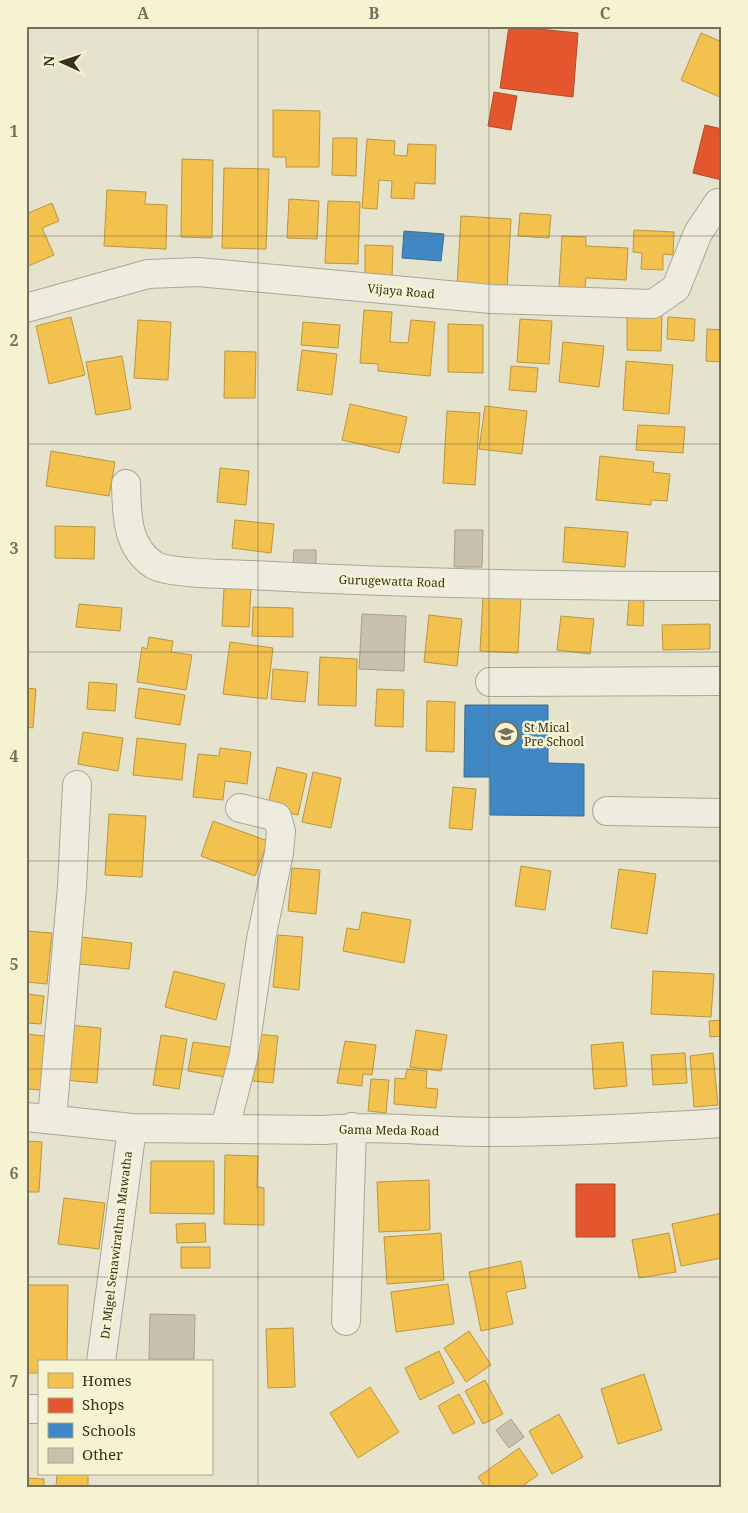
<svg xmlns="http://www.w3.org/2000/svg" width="748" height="1513" font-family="'Noto Serif',serif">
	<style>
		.homes { fill: #f2c14e; stroke: #ba9640 }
		.shops { fill: #e4572e; stroke: #b14b29 }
		.schools { fill: #3f88c5; stroke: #3d6e93 }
		.building { fill: #c9c1ae; stroke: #a59e8c }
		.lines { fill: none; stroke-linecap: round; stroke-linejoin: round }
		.minor-casing { stroke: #aaa696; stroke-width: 30 }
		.minor { stroke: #edecde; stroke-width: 28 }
		.grid { fill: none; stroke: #756f5b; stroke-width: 1; stroke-opacity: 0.55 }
		.labels { text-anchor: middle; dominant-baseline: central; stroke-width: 5; stroke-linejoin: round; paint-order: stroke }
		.street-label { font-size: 12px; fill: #39301e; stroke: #f6f3d3 }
		.poi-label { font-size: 12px; fill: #39301e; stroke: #f6f3d3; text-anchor: start }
		.neatline { fill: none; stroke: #756f5b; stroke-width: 2 }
		.grid-label { font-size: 16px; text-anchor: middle; font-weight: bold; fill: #756f5b }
	</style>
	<rect width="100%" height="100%" fill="#e5e3cd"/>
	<path class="homes" d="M701 33 722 42V98L681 80Z
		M273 110 320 111 319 167H286V157H273Z
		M333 138H357L356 176 332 175Z
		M367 139 395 141 394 155 407 156 408 144 436 145 435 184 415 183 414 199 391 198 392 181 379 180 377 209 362 208Z
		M182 159 213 160 212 238 181 237Z
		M224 168 269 169 266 249 222 248Z
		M107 190 146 192 145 204 167 205 166 249 104 246Z
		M289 199 319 201 317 239 287 238Z
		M328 201 360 202 358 264 325 263Z
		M52 203 59 221 42 228 54 255 26 267V214Z
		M520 213 551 215 549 238 518 236Z
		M461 216 511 219 507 289 457 286Z
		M634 230 674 232 673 255 663 254V270L641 269 642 253 633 252Z
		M562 236 586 237V246L628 248 626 280 586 278 585 288 559 287Z
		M365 245 393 246 392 277 365 276Z
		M364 310 392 312 390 342 408 343 411 320 435 322 430 376 378 371V364L360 363Z
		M627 315H662L661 351 627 350Z
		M71 317 85 375 49 384 36 326Z
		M668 317 695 319 694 341 667 339Z
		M520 319 552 321 549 364 517 362Z
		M138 320 171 322 168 380 134 378Z
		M303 322 340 325 338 348 301 345Z
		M448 324 483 325V373L448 372Z
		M707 329 722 330V362L706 361Z
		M563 342 604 346 599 387 559 382Z
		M302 350 337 354 332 395 297 390Z
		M225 351 256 352 255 398H224Z
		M122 356 131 409 96 415 86 362Z
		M626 361 673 365 669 414 623 410Z
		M511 366 538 368 536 392 509 390Z
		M350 404 407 417 399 453 342 440Z
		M485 406 527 411 522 454 479 449Z
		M447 411 480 413 475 485 443 483Z
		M638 425 685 427 683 453 636 450Z
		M51 451 115 462 109 496 46 486Z
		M600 456 654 462 653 472 670 474 667 501 651 500V505L596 500Z
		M220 468 249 471 246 505 217 502Z
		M235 520 274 524 271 553 232 548Z
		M55 526 95 527 94 559 55 558Z
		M565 527 628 532 625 567 563 562Z
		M224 588H251L249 627 222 626Z
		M483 596 521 598 518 653 480 651Z
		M629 600 644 601 643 626 627 625Z
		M79 604 122 608 120 631 76 627Z
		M253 607 293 608V637L252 636Z
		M429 615 462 619 457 666 424 662Z
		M561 616 594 619 590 654 557 650Z
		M710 624V649L663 650 662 625Z
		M149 637 173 641 171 652 192 655 186 690 137 682 142 647 147 649Z
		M230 642 273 648 267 699 223 694Z
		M320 657 357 659 356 706 318 705Z
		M273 669 308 672 305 702 271 699Z
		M89 682 117 684 115 711 87 709Z
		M26 688 36 689 33 728 26 727Z
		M139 688 185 695 180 725 135 718Z
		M377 689 404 690 403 727 375 726Z
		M427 701 455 702 454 752 426 751Z
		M83 732 123 738 118 771 78 764Z
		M137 738 186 744 182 780 133 775Z
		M220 748 251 752 247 784 225 781 223 800 193 797 198 754 219 756Z
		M277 767 307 774 298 815 267 808Z
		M313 772 341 778 331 828 302 822Z
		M453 787 476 789 472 830 449 828Z
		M109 814 146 816 142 877 105 875Z
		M213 821 268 841 255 876 201 856Z
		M521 866 551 871 545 910 515 906Z
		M292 868 320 870 316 914 288 911Z
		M619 869 656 874 647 934 611 928Z
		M362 912 411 920 404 963 343 951 347 928 359 930Z
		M26 931 52 933 47 984 26 982Z
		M278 935 303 937 299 990 273 987Z
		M73 936 132 943 129 969 69 963Z
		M174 971 225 984 216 1020 165 1007Z
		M653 971 714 974 711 1017 651 1014Z
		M26 994 44 996 41 1024 26 1023Z
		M722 1020V1036L710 1037 709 1021Z
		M69 1025 101 1028 97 1083 64 1080Z
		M416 1030 447 1035 441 1071 410 1067Z
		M26 1034 46 1036 42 1090 26 1089Z
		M256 1034 278 1036 273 1083 252 1081Z
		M161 1035 187 1039 179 1089 153 1085Z
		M345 1041 376 1045 372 1075 363 1074 362 1086 337 1083Z
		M193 1042 236 1048 231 1078 188 1071Z
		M623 1042 627 1086 594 1089 591 1045Z
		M685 1053 687 1083 653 1085 651 1055Z
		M713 1053 718 1105 694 1107 690 1056Z
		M407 1069 427 1071 426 1088 438 1089 436 1108 394 1104 395 1078 405 1079Z
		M371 1079 389 1080 386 1113 368 1111Z
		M26 1141 42 1142 39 1192H26Z
		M225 1155 258 1156 257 1187 264 1188V1225L224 1224Z
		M151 1161H214V1214L150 1213Z
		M429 1180 430 1230 379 1232 377 1182Z
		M64 1198 105 1203 99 1249 58 1244Z
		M722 1213V1258L681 1266 672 1224Z
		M205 1223 206 1242 177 1243 176 1224Z
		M441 1233 444 1280 387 1284 384 1237Z
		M669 1233 676 1272 639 1278 632 1240Z
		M181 1247H210V1268H181Z
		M521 1261 526 1288 506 1292 513 1324 481 1331 469 1272Z
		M448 1284 454 1324 396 1332 391 1292Z
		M26 1285H68L67 1362H39V1373H26Z
		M293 1328 295 1387 268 1388 266 1329Z
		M469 1331 491 1365 466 1382 444 1348Z
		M439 1351 454 1383 420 1400 405 1368Z
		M644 1374 662 1430 618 1444 601 1389Z
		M485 1380 503 1414 483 1424 465 1391Z
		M370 1387 399 1432 358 1458 330 1413Z
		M459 1394 475 1423 453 1434 438 1406Z
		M559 1414 583 1457 552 1474 529 1431Z
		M519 1448 538 1475 521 1487H485L478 1477Z
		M57 1474H88V1487H56Z
		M26 1478 44 1479V1487H26Z"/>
	<path class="shops" d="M509 26 578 33 573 97 500 88Z
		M494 92 517 96 511 130 488 126Z
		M705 125 722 129V180L693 173Z
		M576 1184H615V1237H576Z"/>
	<path class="schools" d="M404 231 444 234 441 261 402 258Z
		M465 705H548V763L584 764V816L490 815V777H464Z"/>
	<path class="building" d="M455 530H483L482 567H454Z
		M294 550H316V566H293Z
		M362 614 406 616 404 671 359 669Z
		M150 1314 195 1315 194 1359H149Z
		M511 1419 524 1437 509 1448 496 1430Z"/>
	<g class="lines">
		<defs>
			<path id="minor" d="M26 308 148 274 198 272 491 299 653 304 676 288 698 233 718 203H722
				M126 484C127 515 126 546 154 565 169 574 232 574 252 575 408 584 565 586 722 586
				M490 682 722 681
				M607 811 722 813
				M26 1117 132 1128 324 1130C378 1125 433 1132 487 1132 565 1132 643 1128 722 1123
				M52 1119 72 886 77 785
				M225 1128 244 1054 261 939 279 853 281 831 277 817 240 808
				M346 1321 352 1127
				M101 1362 132 1128
				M26 1409H39"/>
		</defs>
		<use href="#minor" class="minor-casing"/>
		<use href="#minor" class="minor"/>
	</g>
	<path class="grid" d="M258 26V1487M489 26V1487M26 236H722M26 444H722M26 652H722M26 861H722M26 1069H722M26 1277H722"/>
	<defs>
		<symbol id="school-ring" viewBox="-11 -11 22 22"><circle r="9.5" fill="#f6f3d3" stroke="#756f5b" stroke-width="1.5"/><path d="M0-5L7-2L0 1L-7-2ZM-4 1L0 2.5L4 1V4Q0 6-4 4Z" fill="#756f5b"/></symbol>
	</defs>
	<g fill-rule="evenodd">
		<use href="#school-ring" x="492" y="720" width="28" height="28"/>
	</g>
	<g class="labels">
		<g class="street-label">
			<text transform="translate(401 291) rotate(5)">Vijaya Road</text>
			<text transform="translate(392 581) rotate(2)">Gurugewatta Road</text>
			<text transform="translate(389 1130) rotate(1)">Gama Meda Road</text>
			<text transform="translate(116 1245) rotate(-83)">Dr Migel Senawirathna Mawatha</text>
		</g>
		<g class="poi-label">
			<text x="524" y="727">St Mical<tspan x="524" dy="14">Pre School</tspan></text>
		</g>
	</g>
	<rect width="748" height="1513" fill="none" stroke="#f6f3d3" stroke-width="55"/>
	<rect x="38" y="1360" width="175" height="115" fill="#f6f3d3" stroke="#aaa58b"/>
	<rect x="48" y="1373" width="25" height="15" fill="#f2c14e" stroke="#aaa58b"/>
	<text x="82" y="1386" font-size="15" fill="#39301e">Homes</text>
	<rect x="48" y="1398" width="25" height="15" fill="#e4572e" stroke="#aaa58b"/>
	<text x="82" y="1410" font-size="15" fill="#39301e">Shops</text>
	<rect x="48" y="1423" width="25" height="15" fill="#3f88c5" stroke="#aaa58b"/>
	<text x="82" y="1436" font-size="15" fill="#39301e">Schools</text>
	<rect x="48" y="1448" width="25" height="15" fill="#c9c1ae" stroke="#aaa58b"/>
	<text x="82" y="1460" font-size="15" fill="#39301e">Other</text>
	<g transform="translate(62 62) rotate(273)" stroke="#f6f3d3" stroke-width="4" paint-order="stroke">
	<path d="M0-4L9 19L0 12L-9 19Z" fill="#39301e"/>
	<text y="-8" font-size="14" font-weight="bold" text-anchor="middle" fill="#39301e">N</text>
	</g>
	<rect x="28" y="28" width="692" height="1458" class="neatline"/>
	<g class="grid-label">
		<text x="143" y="19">A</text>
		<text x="374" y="19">B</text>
		<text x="605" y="19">C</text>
		<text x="14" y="137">1</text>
		<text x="14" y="346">2</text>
		<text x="14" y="554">3</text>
		<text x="14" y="762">4</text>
		<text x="14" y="970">5</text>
		<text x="14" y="1179">6</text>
		<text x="14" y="1387">7</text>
	</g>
</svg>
